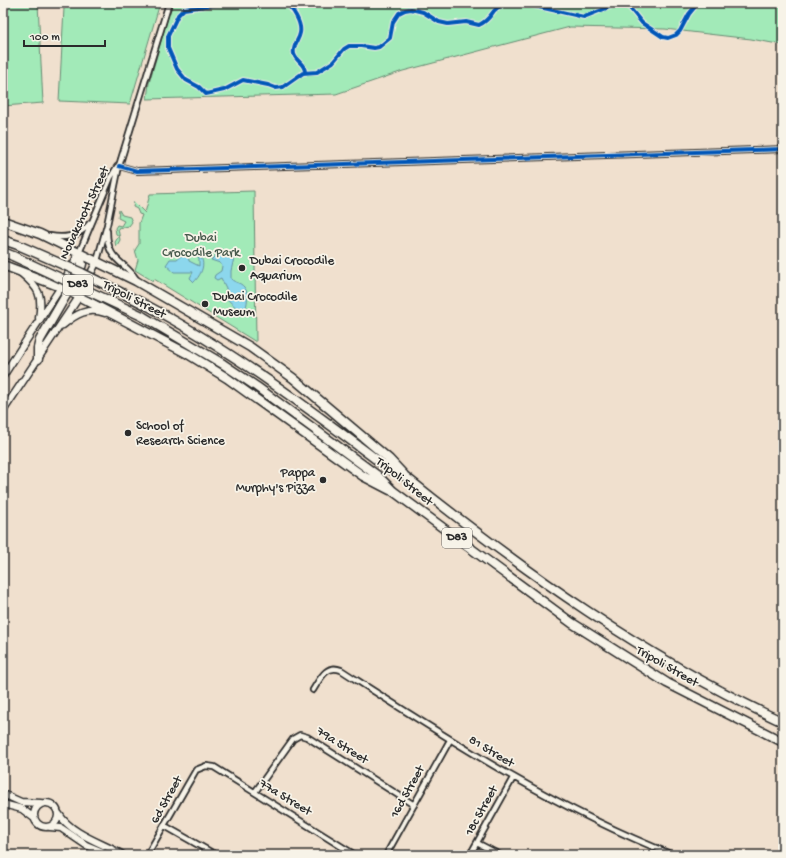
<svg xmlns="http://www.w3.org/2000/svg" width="786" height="858" font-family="'Gochi Hand',sans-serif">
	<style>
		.green { fill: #a2eab8; stroke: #668a72 }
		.water { fill: #8cd7ed; stroke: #65929f }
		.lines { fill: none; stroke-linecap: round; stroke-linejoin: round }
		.street-casing { stroke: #2b2b2b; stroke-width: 8 }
		.secondary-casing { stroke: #2b2b2b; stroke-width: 9 }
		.highway-casing { stroke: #2b2b2b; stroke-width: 11 }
		.street { stroke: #f7f3e8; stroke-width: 4.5 }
		.secondary { stroke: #f7f3e8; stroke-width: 6 }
		.highway { stroke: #f7f3e8; stroke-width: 8 }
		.highway-bridge-casing { stroke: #2b2b2b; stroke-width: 11; stroke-linecap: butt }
		.highway-bridge { stroke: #f7f3e8; stroke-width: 8 }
		.cycleway-casing { stroke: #f7f3e8; stroke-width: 6 }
		.cycleway { stroke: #0057b8; stroke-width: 4 }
		.poi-dot { fill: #2b2b2b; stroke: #f7f3e8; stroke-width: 1.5 }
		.labels { text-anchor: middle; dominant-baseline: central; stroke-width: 3.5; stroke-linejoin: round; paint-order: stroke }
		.shield { fill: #f7f3e8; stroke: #686764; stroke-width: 1 }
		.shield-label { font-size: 12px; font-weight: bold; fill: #2b2b2b }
		.street-label { font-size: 13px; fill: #2b2b2b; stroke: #f7f3e8 }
		.park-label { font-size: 13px; fill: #495b4e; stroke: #f7f3e8 }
		.poi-label { font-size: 13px; fill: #2b2b2b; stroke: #f7f3e8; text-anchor: start }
	</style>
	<rect width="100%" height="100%" fill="#f0e0ce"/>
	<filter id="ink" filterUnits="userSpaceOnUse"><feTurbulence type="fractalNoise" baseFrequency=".025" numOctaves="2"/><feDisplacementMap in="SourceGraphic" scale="8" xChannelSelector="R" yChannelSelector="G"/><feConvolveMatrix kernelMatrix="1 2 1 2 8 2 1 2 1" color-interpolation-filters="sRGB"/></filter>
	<g filter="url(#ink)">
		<path class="green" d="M3 3H38L43 103 3 106Z
			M62 3H160L130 104 59 101 64 8Z
			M172 3H783V45L751 39 665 29 570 27 403 71 336 94 147 99 149 83Z
			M254 191 256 342 154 279 153 281 135 270 138 260 135 250 139 244V223L142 215 139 214 137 209 133 207 134 202 145 213 150 194Z
			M119 210 122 215 130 217 132 222 129 226 118 228 120 240 116 247 115 242 119 236 116 234 115 228 117 225 121 226 124 221 118 218Z"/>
		<path class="water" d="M192 251 199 255C207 263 201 275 194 282L190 278 193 272H174L166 265 170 259H177L186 252 188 253 189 261 199 266V258Z
			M219 252 226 256 234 258 231 271V279C235 283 240 282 244 287 249 292 248 306 244 311H240L227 299 226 288 221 278 217 280 214 278 215 275 221 271 222 266 220 263 211 260Z"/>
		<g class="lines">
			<defs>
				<path id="street" d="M119 166 137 171 168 170 783 149
					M107 231C107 262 124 260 136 279
					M50 236C66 239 80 236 90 223
					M79 253 111 177 117 167
					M97 261 107 225 119 166 169 3
					M313 690C320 679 326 664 341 670 450 740 552 807 673 855
					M255 792 293 739 300 735 307 737 414 805
					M165 826 216 855
					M477 843 500 855
					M147 855 196 770 206 766 214 767 355 855
					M386 855 450 740
					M470 855 513 778"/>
				<path id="secondary" d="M21 273C39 288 43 295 39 318
					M63 325C76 314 88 307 105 313
					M3 376 61 287 79 253
					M3 411 79 297 97 261
					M3 794 21 802 41 803
					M34 815a12 12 0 1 1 24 0a12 12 0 1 1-24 0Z
					M3 804 22 809 34 818
					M59 814C72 835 103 843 123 855
					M50 827 61 828 86 845 110 855"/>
				<path id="highway" d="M3 221 40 234 136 281 250 347 293 378 389 459 404 475
					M3 240 18 245
					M3 252 13 256
					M3 265 61 287 188 354 227 378 363 476 390 490
					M146 305C233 351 311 410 389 469L406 477C523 571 647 659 783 722
					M142 316 223 364 257 387 378 476 393 491 572 623 667 683 783 742
					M38 359V348L40 340 80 271 82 264 79 253"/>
			</defs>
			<use href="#street" class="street-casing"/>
			<use href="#secondary" class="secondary-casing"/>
			<use href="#highway" class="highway-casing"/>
			<use href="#street" class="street"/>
			<use href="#secondary" class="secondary"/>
			<use href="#highway" class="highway"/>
			<defs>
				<path id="highway-bridge" d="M18 245 82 273 146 305
					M13 256 142 316"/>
			</defs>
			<use href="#highway-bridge" class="highway-bridge-casing"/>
			<use href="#highway-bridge" class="highway-bridge"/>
			<defs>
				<path id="cycleway" d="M227 3 184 9 178 15 168 36V48L177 69 186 80 199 87 206 94 224 90 243 80 268 85 276 88 283 87 303 73 317 72 333 62 344 49 349 46H361L374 48 379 47 390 38 393 22 399 13 405 10 411 9 423 12 439 22 448 24 466 22 479 25C496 17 488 7 511 3
					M284 3C293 7 302 24 300 33 299 40 292 46 294 54 296 62 305 63 305 72
					M521 3 584 17 612 6 622 5 629 7 642 23 663 37 668 38 676 35 680 31 689 14 698 3
					M119 166 137 171 168 170 783 149"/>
			</defs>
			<use href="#cycleway" class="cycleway-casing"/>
			<use href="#cycleway" class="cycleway"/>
		</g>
	</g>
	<g class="poi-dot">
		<circle cx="242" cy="268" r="4"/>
		<circle cx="205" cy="304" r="4"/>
		<circle cx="128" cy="433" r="4"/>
		<circle cx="323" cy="480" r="4"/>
	</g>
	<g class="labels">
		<g class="shield">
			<rect x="63" y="275" width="30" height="20" rx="3"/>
			<rect x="442" y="528" width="30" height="20" rx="3"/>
		</g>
		<g class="shield-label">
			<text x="78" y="285">D83</text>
			<text x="457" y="538">D83</text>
		</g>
		<g class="street-label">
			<text transform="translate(85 213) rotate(-65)">Nouakchott Street</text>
			<text transform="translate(134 300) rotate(27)">Tripoli Street</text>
			<text transform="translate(404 482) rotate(39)">Tripoli Street</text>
			<text transform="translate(667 667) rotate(30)">Tripoli Street</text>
			<text transform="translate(342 746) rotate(32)">79a Street</text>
			<text transform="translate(491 752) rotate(31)">81 Street</text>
			<text transform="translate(408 792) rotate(-61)">16d Street</text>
			<text transform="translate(285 798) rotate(31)">77a Street</text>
			<text transform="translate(167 800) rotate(-61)">6d Street</text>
			<text transform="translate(482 811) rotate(-61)">18c Street</text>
		</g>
		<g class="park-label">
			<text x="201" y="238">Dubai<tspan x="201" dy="15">Crocodile Park</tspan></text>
		</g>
		<g class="poi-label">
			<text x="250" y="261">Dubai Crocodile<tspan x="250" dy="15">Aquarium</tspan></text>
			<text x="213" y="297">Dubai Crocodile<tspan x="213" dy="15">Museum</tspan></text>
			<text x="136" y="426">School of<tspan x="136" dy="15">Research Science</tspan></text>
			<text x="315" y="473" text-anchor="end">Pappa<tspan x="315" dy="15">Murphy's Pizza</tspan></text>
		</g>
	</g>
	<rect width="786" height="858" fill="none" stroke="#f7f3e8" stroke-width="16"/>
	<rect x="8" y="8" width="770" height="842" fill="none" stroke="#2b2b2b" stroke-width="1.5" filter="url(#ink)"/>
	<path d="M24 40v6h81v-6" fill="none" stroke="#2b2b2b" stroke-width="2"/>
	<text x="30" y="40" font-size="12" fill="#2b2b2b" stroke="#f7f3e8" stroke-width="3" paint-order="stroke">100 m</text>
</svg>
